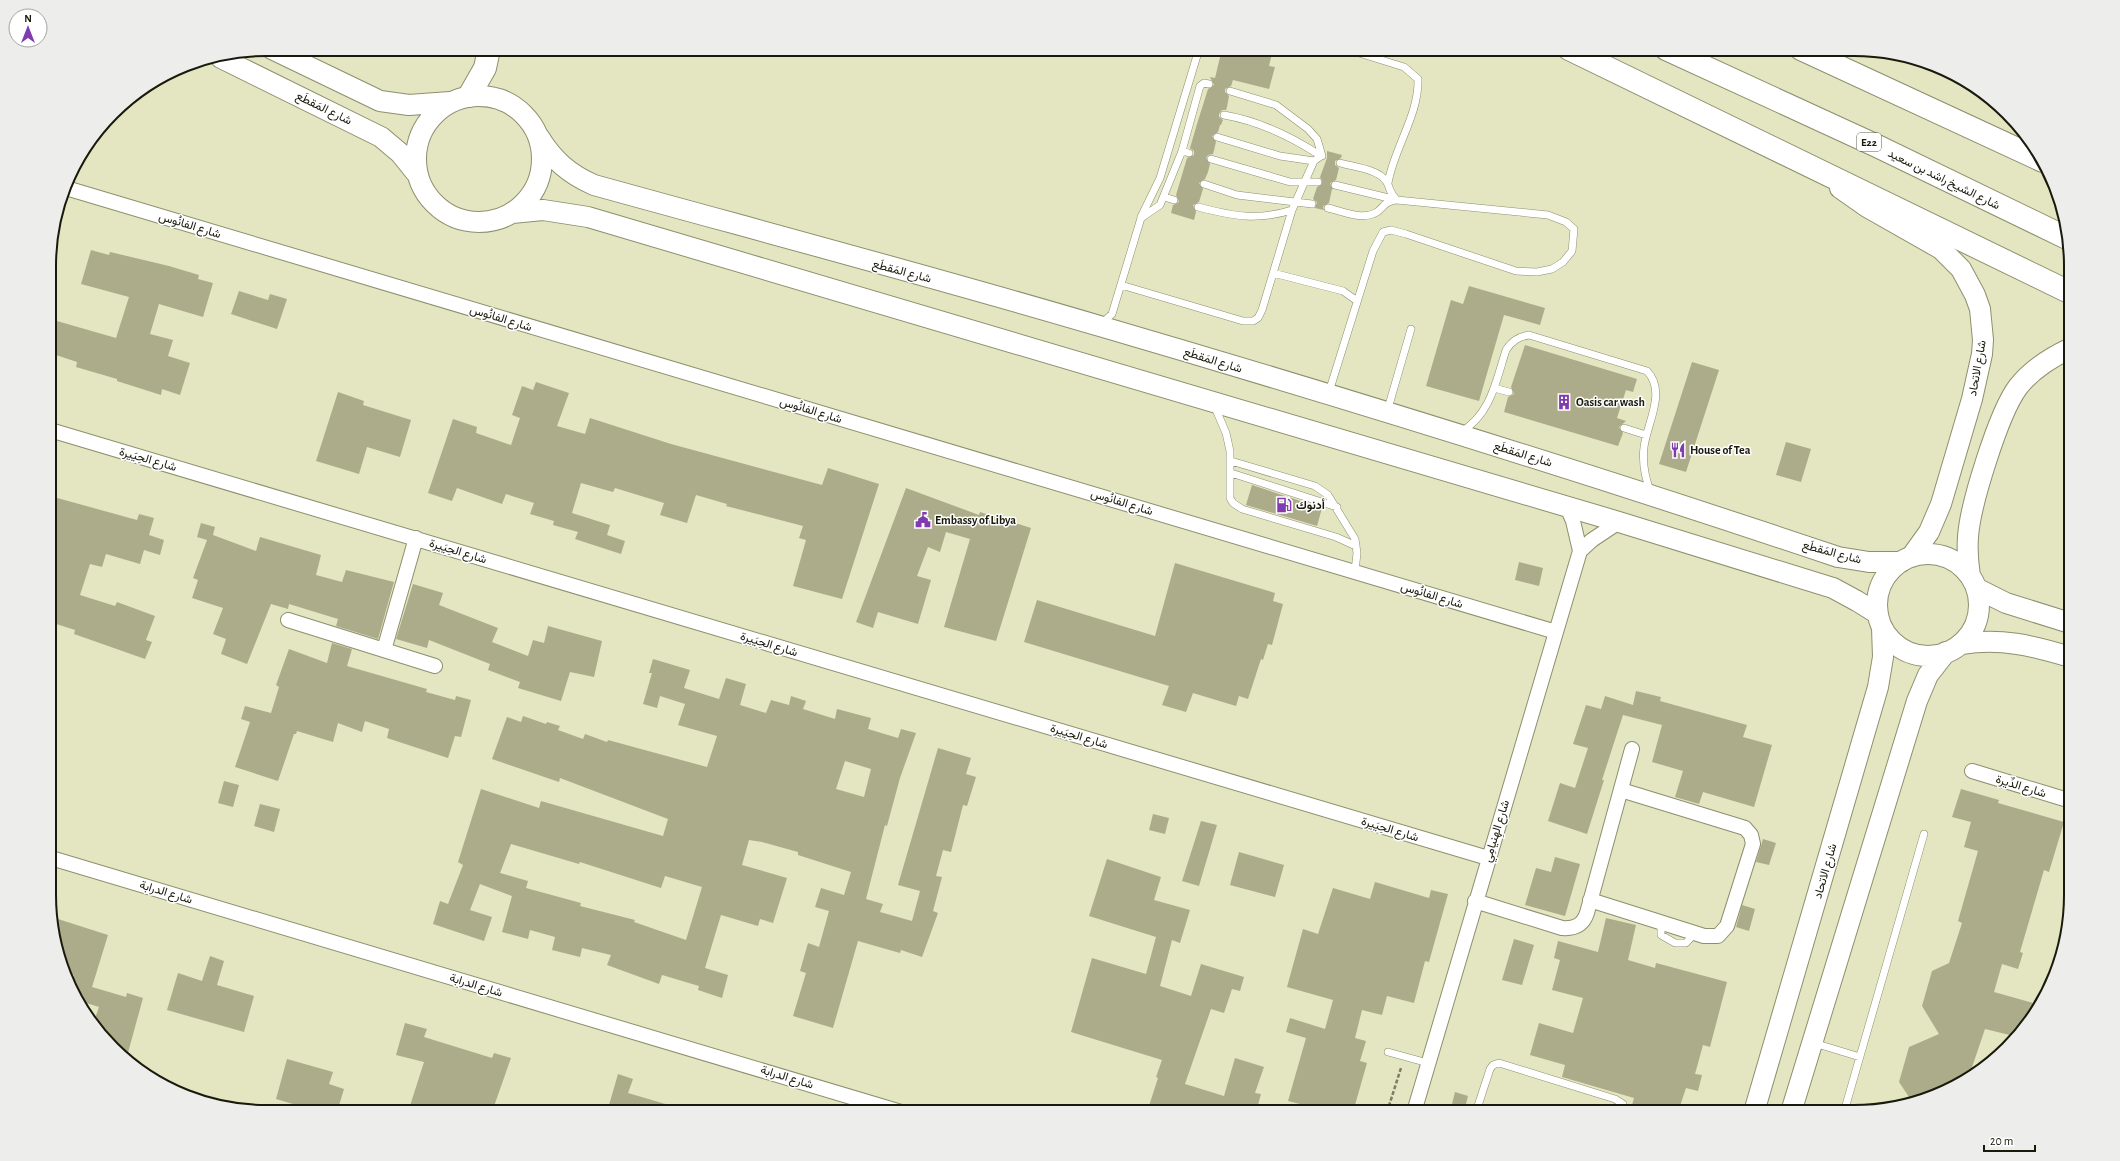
<svg xmlns="http://www.w3.org/2000/svg" width="2120" height="1161" font-family="'Alegreya Sans',Vazirmatn,sans-serif">
	<style>
		.building { fill: #acac8a; fill-rule: evenodd }
		.lines { fill: none; stroke-linecap: round; stroke-linejoin: round }
		.lane-casing { stroke: #8e8f6d; stroke-width: 8 }
		.street-casing { stroke: #8e8f6d; stroke-width: 16 }
		.secondary-casing { stroke: #8e8f6d; stroke-width: 22 }
		.highway-casing { stroke: #8e8f6d; stroke-width: 24 }
		.path { stroke: #7d7d65; stroke-width: 2.5; stroke-dasharray: 4 2; stroke-linecap: butt }
		.lane { stroke: #fff; stroke-width: 7 }
		.street { stroke: #fff; stroke-width: 14 }
		.secondary { stroke: #fff; stroke-width: 20 }
		.highway { stroke: #fff; stroke-width: 22 }
		.labels { text-anchor: middle; dominant-baseline: central; stroke-width: 3; stroke-linejoin: round; paint-order: stroke }
		.shield { fill: #fff; stroke: #5e5e55; stroke-width: 1 }
		.shield-label { font-size: 11px; font-weight: bold; fill: #19190c }
		.street-label { font-size: 12px; fill: #19190c; stroke: #fff }
		.poi-label { font-size: 12px; font-weight: bold; fill: #19190c; stroke: #fff; text-anchor: start }
		.rim { fill: none; stroke: #19190c; stroke-width: 2 }
	</style>
	<rect width="100%" height="100%" fill="#e4e5c1"/>
	<path class="building" d="M1222 49H1273L1269 66 1275 67 1269 89 1233 80 1231 86 1225 89V92L1229 96 1227 107 1226 110H1222L1219 114V117L1223 120 1221 125H1220L1218 132 1212 136 1216 142 1213 154 1208 155 1206 158 1210 164 1208 172 1205 179 1199 183 1203 189 1199 202 1193 205 1196 212 1194 220 1171 213 1173 205 1179 202 1176 195 1187 158 1194 155V151L1190 148 1197 124 1208 89 1214 85 1210 77 1215 78Z
		M1327 151 1342 155 1341 158 1335 161V165L1339 168 1336 180 1330 183 1333 190 1332 189 1329 203 1323 206 1324 210 1315 208 1317 202 1313 199 1317 187 1322 184V180L1320 177 1327 158Z
		M91 250 109 255 110 252 169 266 199 275 198 279 213 283 203 317 159 304 150 334 173 340 168 356 190 363 180 395 162 389 161 395 117 381V379L76 367 77 362 50 353V319L116 338 129 297 81 284Z
		M1469 286 1545 308 1540 325 1504 315 1479 401 1426 386 1451 300 1463 304Z
		M239 291 268 300 270 294 287 299 277 329 231 314Z
		M1525 345 1637 379 1633 392 1626 390 1617 418 1626 421 1619 427 1623 433 1618 446 1504 412 1508 397 1514 394 1511 387Z
		M1692 362 1719 370 1686 472 1659 464Z
		M536 382 569 393 557 426 585 434 590 418 671 444 822 485 828 468 879 484 842 599 793 586 806 540 799 538 803 526 726 506 727 504 696 495 687 523 660 515 664 503 615 488 613 492 581 483 572 513 610 525 607 535 625 541 621 554 575 539 578 532 553 525 554 521 530 514 534 503 506 494 502 504 457 488 452 501 428 493 453 419 477 427 476 433 511 445 520 418 512 415 522 386 533 390Z
		M338 392 364 401 363 405 411 420 400 457 367 447 359 474 316 461Z
		M1786 442 1811 449 1801 482 1776 475Z
		M1252 485 1322 508 1317 526 1246 505Z
		M906 488 979 515 980 512 1031 528 996 641 944 627 970 539 946 532 940 552 928 547 917 576 931 580 918 624 878 612 873 628 856 622Z
		M50 496 137 520 139 514 154 518 149 535 164 540 160 555 144 550 140 564 106 554 102 567 90 564 80 595 115 606 117 602 155 616 146 640 152 642 145 659 74 634 75 630 50 622Z
		M201 523 215 527 213 535 256 551 260 537 321 555 316 575 342 582 346 570 394 582 378 639 336 626 338 619 289 604 288 609 271 604 247 664 221 654 226 639 213 634 223 608 192 598 198 580 193 578 207 540 197 537Z
		M1519 562 1543 568 1539 586 1515 580Z
		M1175 563 1275 593 1273 601 1283 604 1272 645 1268 644 1263 660 1261 659 1248 699 1239 696 1236 706 1193 693 1186 712 1162 705 1169 686 1024 642 1037 600 1155 636Z
		M413 584 443 593 439 605 498 628 492 642 528 656 533 640 544 643 548 626 602 641 594 677 570 672 561 701 518 688 520 682 488 670 490 664 429 640 427 648 396 639Z
		M332 643 352 649 347 666 427 689 426 692 455 700 456 696 471 700 461 737 455 736 448 758 387 738 389 729 365 721 362 732 338 723 333 742 297 731 296 734H294L278 781 235 767 250 722 241 719 245 706 271 713 279 687 276 685 289 649 327 663Z
		M653 659 690 670 684 688 719 699 726 678 746 684 740 705 766 713 771 700 789 705 791 696 806 701 803 709 835 719 837 709 871 718 868 729 898 738 901 729 916 733 900 778 887 826 885 825 866 899 883 904 880 912 912 921 920 891 898 885 938 748 971 758 966 774 976 777 967 806 963 805 951 852 943 850 936 876 942 877 933 911 938 913 922 957 901 950 900 953 858 941 833 1028 793 1016 806 973 800 971 808 943 819 947 829 911 815 907 821 888 844 895 851 872 798 855V852L762 842 749 840 742 865 787 878 773 923 760 919 758 926 721 915 705 968 728 975 722 998 698 990 699 986 662 975 659 984 607 965 611 955 582 948 580 957 552 950 555 937 530 930 528 939 502 932 512 896 480 884 470 910 492 917 484 941 433 924 440 901 448 904 463 865 458 862 481 789 539 808 541 801 663 836 668 819 560 778 559 782 492 759 507 717 521 722 523 716 546 724 547 722 560 726 558 730 583 739 585 734 607 742 608 740 707 767 717 736 678 725 685 704 660 696 657 708 643 704 652 673H649ZM845 761 871 769 864 797 836 789ZM511 844 579 864 580 862 661 888 665 876 702 887 686 940 634 922 635 920 580 906 581 903 526 888 528 881 500 873Z
		M1636 691 1661 697 1660 701 1747 725 1743 737 1772 745 1754 807 1703 792 1699 804 1675 797 1683 771 1652 762 1662 725 1623 715 1602 780H1604L1587 834 1548 821 1560 783 1575 788 1588 748 1573 744 1586 705 1601 709 1605 696 1633 705Z
		M224 781 239 785 233 807 218 803Z
		M1961 789 1999 800 1998 803 2064 822 2049 872 2044 870 2020 952 2023 953 2018 969 2002 964 1994 992 2040 1005 2018 1037 1985 1029 1968 1079 1924 1101 1913 1103 1899 1082 1909 1047 1939 1034 1922 1006 1932 971 1949 963 1962 923 1958 921 1978 851 1964 847 1971 822 1952 817Z
		M260 804 280 809 274 832 254 826Z
		M1153 814 1169 818 1165 834 1149 830Z
		M1201 821 1217 825 1199 886 1182 881Z
		M1763 839 1776 843 1769 865 1756 862Z
		M1239 852 1284 865 1275 897 1230 885Z
		M1555 857 1580 864 1565 916 1525 905 1536 868 1551 872Z
		M1107 859 1161 877 1154 900 1190 910 1180 943 1172 940 1160 986 1191 996 1201 964 1244 977 1240 991 1232 989 1224 1013 1211 1009 1185 1084 1224 1096 1235 1058 1264 1067 1255 1093 1261 1094 1256 1112H1147L1158 1078 1156 1077 1162 1060 1071 1032 1092 958 1146 974 1156 937 1089 916Z
		M1375 882 1429 898 1431 890 1448 894 1429 962 1425 961 1414 1003 1387 996 1382 1015 1362 1010 1355 1038 1366 1041 1360 1061 1367 1063 1353 1112H1298L1300 1104 1288 1101 1306 1038 1286 1032 1290 1018 1325 1029 1333 1000 1287 987 1303 929 1318 934 1333 888 1370 899Z
		M1742 905 1755 909 1749 931 1736 927Z
		M1606 918 1636 925 1628 960 1655 968 1656 963 1727 982 1710 1047 1703 1045 1695 1074 1702 1075 1698 1091 1686 1088 1678 1112H1630L1634 1098 1562 1077 1565 1065 1530 1055 1539 1023 1573 1033 1583 998 1552 990 1560 960 1554 958 1558 941 1598 952Z
		M58 919 108 935 92 987 126 997 127 993 143 998 126 1060 93 1024 99 1007 77 1000 70 987 74 975 64 972 53 933Z
		M1514 939 1534 945 1522 985 1502 980Z
		M210 956 224 961 217 985 254 996 244 1032 167 1010 178 973 202 981Z
		M405 1023 427 1029 424 1037 492 1058 494 1053 511 1058 492 1112H408L424 1062 396 1055Z
		M287 1059 333 1072 329 1084 344 1089 337 1112H320L276 1099Z
		M618 1074 633 1079 628 1093 679 1108 678 1112H607Z
		M1455 1092 1468 1096 1464 1112H1450Z"/>
	<g class="lines">
		<defs>
			<path id="lane" d="M1346 49 1404 67 1418 79C1419 115 1394 148 1388 183
				M1230 91 1276 105 1308 129 1317 139 1322 156
				M1217 137 1280 156 1314 161
				M1182 151 1200 86 1204 83 1209 84
				M1211 159 1290 182H1318
				M1340 163C1354 167 1378 169 1386 181 1391 188 1388 192 1397 200
				M1204 184 1237 195 1312 204
				M1164 197 1174 200
				M1198 207C1233 216 1257 221 1292 210
				M1328 208C1342 211 1363 221 1377 212 1385 206 1383 203 1395 200
				M1141 217 1160 178 1199 49
				M1273 273 1343 291 1357 301
				M1121 285 1243 321H1253L1258 318 1262 310 1292 210 1314 161 1321 156C1292 137 1259 121 1224 115
				M1101 324 1112 314 1141 218 1160 205 1182 151 1189 153
				M1494 388 1509 392
				M1329 392 1373 251 1383 232 1391 230 1406 234 1516 271 1537 272 1552 269 1563 262 1572 251 1574 229 1566 222 1548 215 1397 200 1335 185
				M1214 405 1226 433 1230 451V498L1233 503 1242 509 1336 537 1356 546
				M1387 412 1411 329
				M1624 428 1646 435
				M1461 432C1491 414 1496 381 1506 350 1512 341 1518 337 1529 335L1647 371C1667 392 1647 423 1644 447 1642 463 1645 478 1651 493
				M1231 461 1315 486 1328 495 1355 539 1357 553 1355 571
				M1231 473 1337 507
				M1661 922V935L1675 943H1686L1695 933
				M1814 1043 1860 1057
				M1388 1052 1428 1063
				M1476 1112 1490 1069 1493 1065 1499 1063 1615 1099 1623 1104V1112
				M1844 1112 1924 834"/>
			<path id="street" d="M66 188 1556 632
				M50 430 1488 858
				M1580 551 1592 540 1619 522
				M288 620 435 666
				M384 650 416 538
				M1972 771 2071 801
				M51 858 901 1112
				M1590 900 1704 936H1718L1727 926 1753 844 1751 835 1745 828 1621 790
				M1475 901 1562 928C1575 929 1583 925 1587 913L1632 749
				M1414 1112 1580 551 1573 521 1567 507"/>
			<path id="secondary" d="M272 49 380 101 409 105 450 102
				M221 58 381 137 400 153 416 173
				M416 159a63 63 0 1 1 126 0a63 63 0 1 1-126 0Z
				M539 137C553 160 569 174 594 185 764 232 934 277 1103 327 1349 399 1594 475 1838 557L1869 562H1901
				M1840 188 1867 207 1941 249 1961 269 1975 295 1980 309 1983 340 1982 354 1972 399 1941 504 1929 532 1911 557
				M512 213 543 210 588 217 1619 522 1833 588 1857 601 1878 614
				M1877 605a51 51 0 1 1 102 0a51 51 0 1 1-102 0Z
				M1970 576C1968 563 1967 550 1968 537 1970 505 1999 412 2018 387 2032 369 2050 358 2069 349
				M1976 588 2006 603 2070 623
				M1961 644C2001 638 2031 645 2070 657
				M1754 1112 1878 687 1883 657 1882 628
				M1791 1112 1917 701 1928 675 1946 652"/>
			<path id="highway" d="M1569 49 2069 292
				M1666 49 1877 146 2069 239
				M1801 49 2043 161
				M469 96 485 68 489 49"/>
		</defs>
		<use href="#lane" class="lane-casing"/>
		<use href="#street" class="street-casing"/>
		<use href="#secondary" class="secondary-casing"/>
		<use href="#highway" class="highway-casing"/>
		<path class="path" d="M1387 1112 1401 1068"/>
		<use href="#lane" class="lane"/>
		<use href="#street" class="street"/>
		<use href="#secondary" class="secondary"/>
		<use href="#highway" class="highway"/>
	</g>
	<defs>
		<symbol id="building-bare" viewBox="-9 -9 18 18"><path d="M-4-6H4V6H1V3H-1V6H-4ZM-2.5-4.3h1.7v1.8h-1.7ZM.8-4.3h1.7v1.8H.8ZM-2.5-1h1.7V.8h-1.7ZM.8-1h1.7V.8H.8Z" fill="#813bae" stroke="#fff" stroke-width="2.5" paint-order="stroke"/></symbol>
		<symbol id="restaurant-bare" viewBox="-9 -9 18 18"><path d="M-5-6h1v4h1v-4h1v4h1v-4h1v5L-1.5 .5V6h-2V.5L-5-1ZM5-6V6H3V1.5H1.5Q1.5-4 5-6Z" fill="#813bae" stroke="#fff" stroke-width="2.5" paint-order="stroke"/></symbol>
		<symbol id="fuel-bare" viewBox="-9 -9 18 18"><path d="M-5.5-6h7V0h2V4h1.3V-2.5L3-4.5l.8-.8L6-3V5H2.5V1h-1V6h-7ZM-4.2-4.7v3.2H.2V-4.7Z" fill="#813bae" stroke="#fff" stroke-width="2.5" paint-order="stroke"/></symbol>
		<symbol id="civic-bare" viewBox="-9 -9 18 18"><path d="M-.6-6.5H3V-4.5H.6V-3L4-1V1h2V6H-6V1h2V-1L-.6-3ZM-1.2 2.5V6h2.4V2.5Z" fill="#813bae" stroke="#fff" stroke-width="2.5" paint-order="stroke"/></symbol>
	</defs>
	<g fill-rule="evenodd">
		<use href="#building-bare" x="1553" y="391" width="22" height="22"/>
		<use href="#restaurant-bare" x="1667" y="439" width="22" height="22"/>
		<use href="#fuel-bare" x="1273" y="494" width="22" height="22"/>
		<use href="#civic-bare" x="912" y="509" width="22" height="22"/>
	</g>
	<g class="labels">
		<rect class="shield" x="1857" y="133" width="24" height="18" rx="3"/>
		<g class="shield-label">
			<text x="1869" y="142">E22</text>
		</g>
		<g class="street-label">
			<text transform="translate(324 108) rotate(26)">شارع المَقطَع</text>
			<text transform="translate(1944 179) rotate(26)">شارع الشيخ راشد بن سعيد</text>
			<text transform="translate(190 225) rotate(17)">شارع الفانُوس</text>
			<text transform="translate(902 271) rotate(15)">شارع المَقطَع</text>
			<text transform="translate(501 318) rotate(17)">شارع الفانُوس</text>
			<text transform="translate(1213 360) rotate(17)">شارع المَقطَع</text>
			<text transform="translate(1977 368) rotate(-80)">شارع الاتحاد</text>
			<text transform="translate(811 410) rotate(17)">شارع الفانُوس</text>
			<text transform="translate(1523 454) rotate(17)">شارع المَقطَع</text>
			<text transform="translate(148 459) rotate(16)">شارع الحِيَيرة</text>
			<text transform="translate(1122 502) rotate(17)">شارع الفانُوس</text>
			<text transform="translate(458 551) rotate(17)">شارع الحِيَيرة</text>
			<text transform="translate(1832 552) rotate(15)">شارع المَقطَع</text>
			<text transform="translate(1432 595) rotate(17)">شارع الفانُوس</text>
			<text transform="translate(769 644) rotate(17)">شارع الحِيَيرة</text>
			<text transform="translate(1079 736) rotate(17)">شارع الحِيَيرة</text>
			<text transform="translate(2021 786) rotate(17)">شارع الدِّيرة</text>
			<text transform="translate(1390 829) rotate(17)">شارع الحِيَيرة</text>
			<text transform="translate(1496 831) rotate(-73)">شارع الهِنيامِي</text>
			<text transform="translate(1825 871) rotate(-74)">شارع الاتحاد</text>
			<text transform="translate(166 892) rotate(17)">شارع الدرابة</text>
			<text transform="translate(476 985) rotate(17)">شارع الدرابة</text>
			<text transform="translate(787 1077) rotate(17)">شارع الدرابة</text>
		</g>
		<g class="poi-label">
			<text x="1576" y="402">Oasis car wash</text>
			<text x="1690" y="450">House of Tea</text>
			<text x="1296" y="505">أدنوك</text>
			<text x="935" y="520">Embassy of Libya</text>
		</g>
	</g>
	<path d="M0 0H2120V1161H0ZM266 56H1854A210 210 0 0 1 2064 266V895A210 210 0 0 1 1854 1105H266A210 210 0 0 1 56 895V266A210 210 0 0 1 266 56Z" fill="#ededec" fill-rule="evenodd"/>
	<path class="rim" d="M266 56H1854A210 210 0 0 1 2064 266V895A210 210 0 0 1 1854 1105H266A210 210 0 0 1 56 895V266A210 210 0 0 1 266 56Z"/>
	<g transform="translate(28 28)"><circle r="19" fill="#ffffff" stroke="#a3a39e"/>
	<path d="M0-3L7 15L0 10L-7 15Z" fill="#813bae"/>
	<text y="-6" font-size="11" font-weight="bold" text-anchor="middle" fill="#19190c">N</text>
	</g>
	<path d="M1984 1145v6h51v-6" fill="none" stroke="#19190c" stroke-width="2"/>
	<text x="1990" y="1145" font-size="12" fill="#19190c" stroke="#ffffff" stroke-width="3" paint-order="stroke">20 m</text>
</svg>
